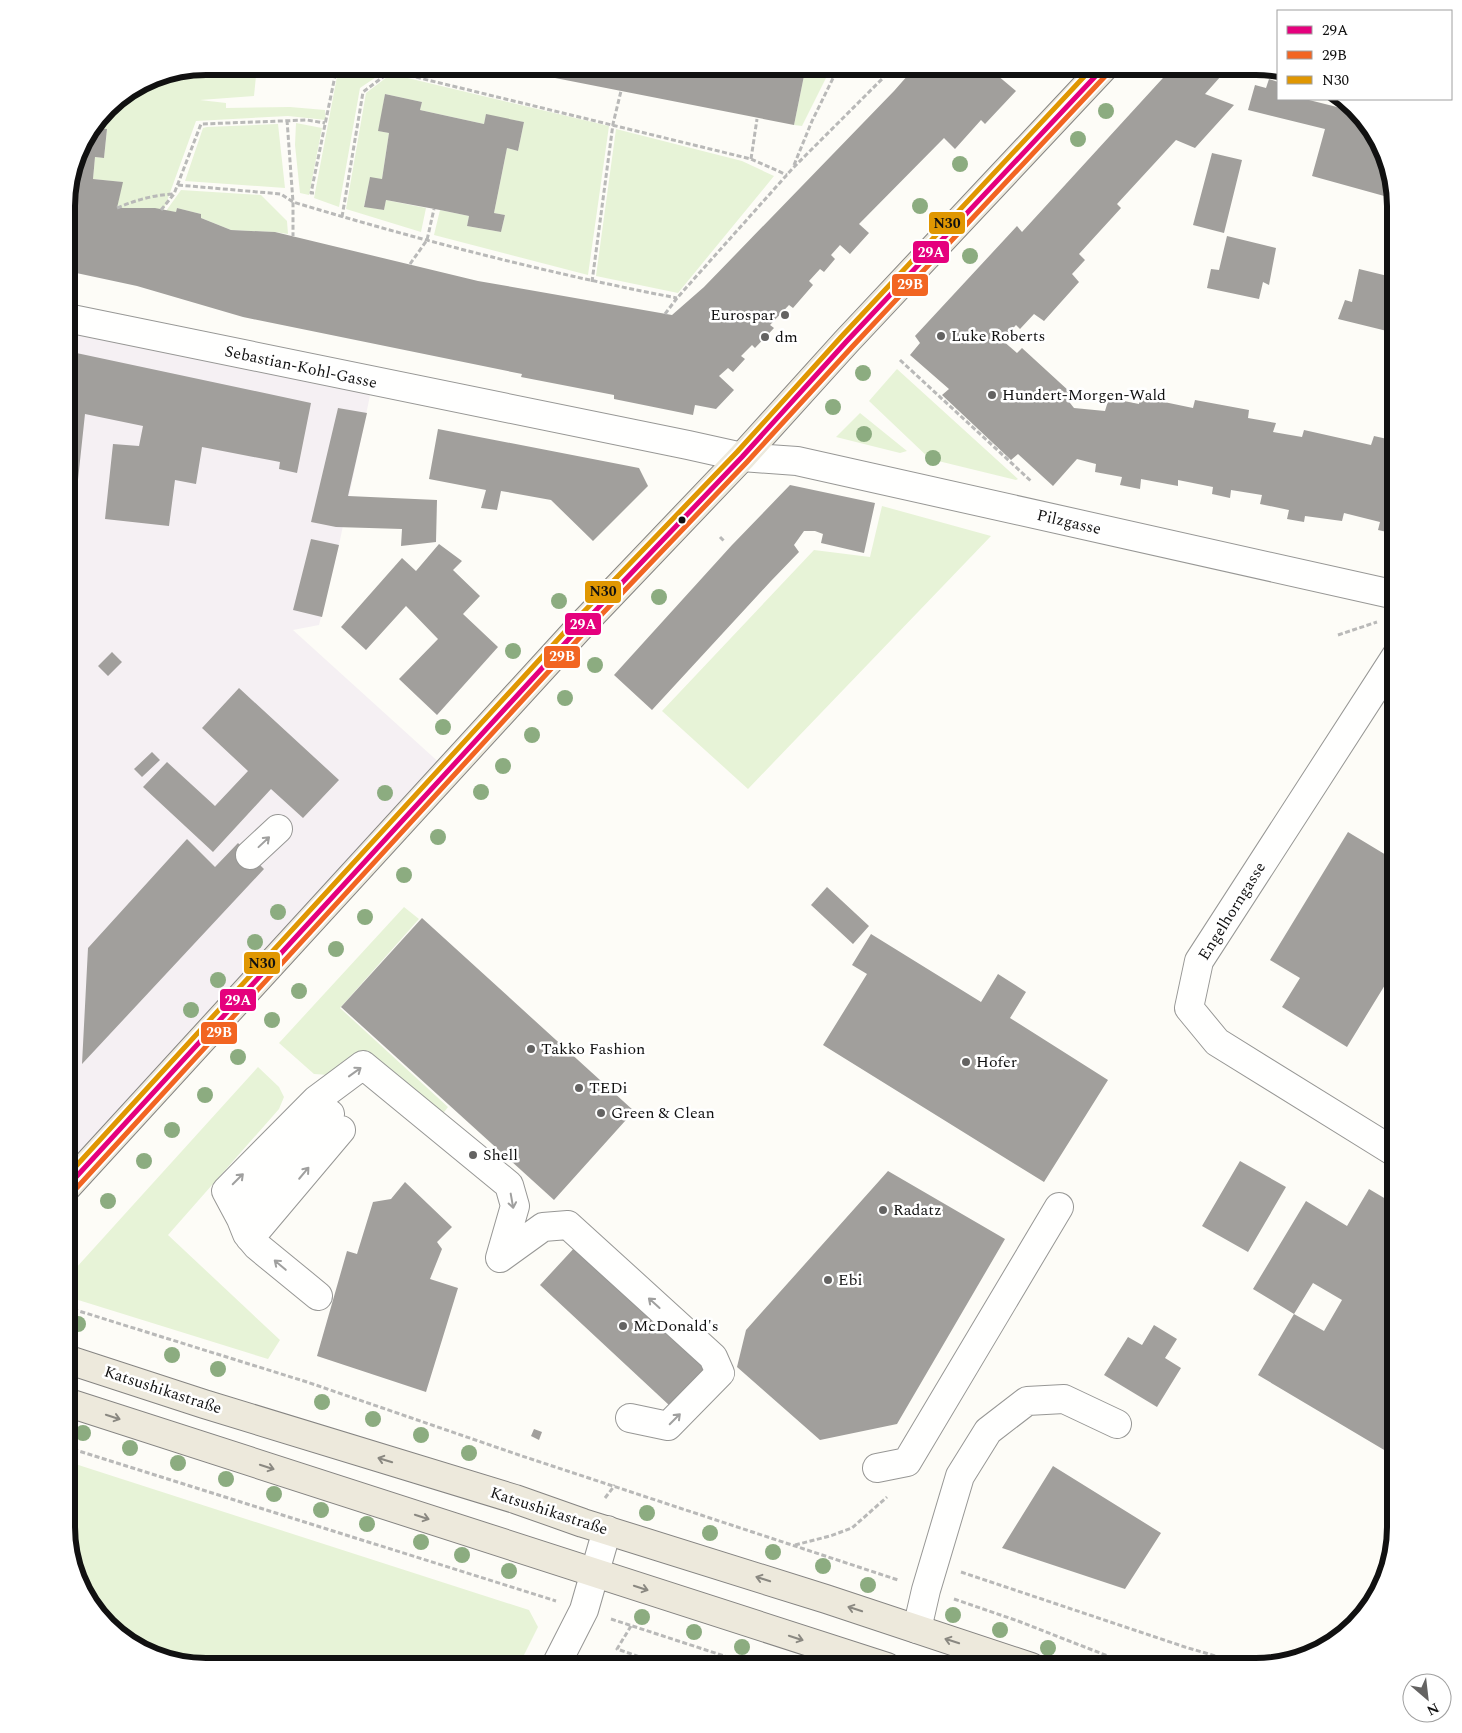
<svg xmlns="http://www.w3.org/2000/svg" width="1462" height="1733" font-family="Spectral,serif">
	<style>
		.industrial { fill: #f5f0f3 }
		.green { fill: #e7f3d7 }
		.building { fill: #a19f9c }
		.lines { fill: none; stroke-linecap: round; stroke-linejoin: round }
		.minor-casing { stroke: #979795; stroke-width: 30 }
		.major-casing { stroke: #858482; stroke-width: 30 }
		.path { stroke: #b9b9b8; stroke-width: 3; stroke-dasharray: 5 2.5; stroke-linecap: butt }
		.minor { stroke: #fffffe; stroke-width: 28 }
		.major { stroke: #ede9dc; stroke-width: 28 }
		.bus-1-casing { stroke: #fff; stroke-width: 9 }
		.bus-2-casing { stroke: #fff; stroke-width: 9 }
		.bus-3-casing { stroke: #fff; stroke-width: 9 }
		.bus-1 { stroke: #e5007d; stroke-width: 5 }
		.bus-2 { stroke: #f26522; stroke-width: 5 }
		.bus-3 { stroke: #e09702; stroke-width: 5 }
		.tree { fill: #8cac80 }
		.oneway { stroke: #a0a09f }
		.oneway2 { stroke: #8a8881 }
		.poi-dot { fill: #646362; stroke: #fff; stroke-width: 2 }
		.bus-dot { fill: #111; stroke: #fff; stroke-width: 2 }
		.labels { text-anchor: middle; dominant-baseline: central; stroke-width: 5; stroke-linejoin: round; paint-order: stroke }
		.poi-label { font-size: 16px; fill: #111; stroke: #fff; text-anchor: start }
		.street-label { font-size: 16px; fill: #111; stroke: #fff }
		.rim { fill: none; stroke: #111; stroke-width: 6 }
		.line-badge { stroke: #fff; stroke-width: 2 }
		.badge-label { font-size: 14px; text-anchor: middle; font-weight: bold; fill: #fff }
		.pale-badge-label { font-size: 14px; text-anchor: middle; font-weight: bold; fill: #111 }
	</style>
	<rect width="100%" height="100%" fill="#fdfcf7"/>
	<path class="industrial" d="M67 318 373 381 339 545 319 625 293 630 443 766 86 1158H66Z"/>
	<path class="green" d="M206 66H257L254 96 200 100 226 103V108L290 107 325 110 326 120 288 116 196 121 163 212 117 208 122 182 93 179 95 157 104 158 107 130 98 128C99 117 111 98 124 97V95L153 77Z
		M339 66H439L434 76 391 67 360 88 339 207 314 198Z
		M806 66H832L802 126 794 125Z
		M391 74 609 126 588 275 434 235 440 210 469 216 467 226 501 232 505 215 494 213 507 148 518 151 524 122 486 115 484 124 420 110 422 102 385 94 379 131 389 133 382 179 370 178 364 206 384 210 386 200 426 208 421 232 346 209 366 93Z
		M296 123 322 128 309 195 300 193 295 145Z
		M278 124 285 188 185 181 203 128 207 127Z
		M616 129 742 161 774 176 678 293 596 276Z
		M181 190 261 195 287 221 288 234 275 232 231 230 201 218V214L177 208 176 212 166 211Z
		M897 369 1018 479 1016 480 930 459 869 401Z
		M860 413 907 451 900 453 836 437Z
		M882 506 991 536 748 789 662 711 814 550 870 557Z
		M404 907 419 919 340 1008 448 1107 441 1116 390 1068 371 1059 329 1075 314 1074 279 1043Z
		M258 1067 279 1087 284 1097 279 1109 168 1235 280 1340 268 1359 75 1299C66 1294 66 1289 66 1279Z
		M66 1461 529 1610 538 1627 518 1667H206L155 1655 83 1588 74 1572 66 1527Z"/>
	<path class="building" d="M494 66H806L794 125Z
		M916 66H954L953 71 975 76 976 71 997 75 1016 91 985 124 981 120 955 149 944 138 859 224 869 233 850 254 840 245 831 255 835 259 824 272 820 269 809 281 813 285 793 308 789 305 770 325 774 328 755 348 752 345 741 356 745 359 733 372 728 368 719 376 734 390 716 409 695 405 693 415 614 399V395L521 377 522 374 243 317 137 286 67 271V197L81 145 99 121 98 128 107 129 104 158 95 157 93 179 123 182 117 208H155L176 212 177 208 201 214V218L231 230 275 232 478 281 672 315 704 287 894 91Z
		M1173 67H1229L1205 94 1234 105 1195 148 1176 140 1117 204 1121 208 1079 254 1085 260 1072 274 1079 282 1044 321 1034 314 1020 329 1016 325 1002 340 1017 353 1022 348 1070 392 1066 398 1074 408 1105 411 1109 398 1139 404 1140 397 1193 408 1195 400 1249 410 1248 418 1276 423 1273 432 1302 437 1304 430 1371 445 1374 436 1396 441V534L1378 530 1380 522 1344 513 1342 521 1305 516 1304 522 1287 519 1289 510 1260 504 1262 495 1231 490 1230 498 1212 494 1213 487 1178 480V486L1141 479 1140 489 1120 485 1122 477 1095 472 1096 464 1077 459 1053 486 1018 454 1011 460 942 395 949 389 910 355 920 343 915 336 1017 226 1022 232Z
		M1269 79 1278 82V99H1305L1357 112 1367 121 1388 161 1395 199 1312 176 1325 129 1248 110 1255 85 1266 88Z
		M385 94 422 102 420 110 484 124 486 114 524 122 518 151 507 148 494 213 505 215 501 232 467 226 469 216 440 210 386 200 384 210 364 207 370 177 382 179 389 133 378 131Z
		M1212 153 1242 160 1224 233 1193 225Z
		M1227 236 1276 248 1269 285 1263 282 1259 299 1207 288 1211 269 1219 270Z
		M1359 269 1396 278V312L1392 311 1387 331 1338 319 1345 300 1352 302Z
		M67 351 311 403 297 473 279 469 280 462 202 447 196 484 175 480 169 526 105 519 113 444 139 446 143 426 85 414 74 517 66 516Z
		M338 408 367 413 348 496 437 500 436 542 401 546 402 529 336 527 311 522Z
		M438 429 639 468 648 486 593 541 551 500 501 491 497 510 481 508 486 490 429 479Z
		M790 485 875 503 864 553 821 543 823 534 815 531H804L794 545 799 552 771 581 652 710 614 675 732 545Z
		M311 539 339 545 322 617 293 610Z
		M439 544 462 561 453 570 480 596 463 614 498 647 437 715 399 679 438 639 406 606 366 650 341 627 402 558 416 571Z
		M66 623 72 624 68 662H66Z
		M112 652 122 662 108 676 98 666Z
		M239 688 339 780 303 818 271 789 213 852 143 787 167 762 215 806 248 771 202 728Z
		M152 752 160 760 142 777 134 769Z
		M1348 832 1396 861V967L1347 1047 1282 1007 1300 978 1270 960Z
		M187 839 215 867 238 843 264 869 82 1064 88 948Z
		M827 887 869 926 853 944 811 905Z
		M422 918 634 1111 554 1200 341 1007Z
		M871 934 981 1002 998 974 1026 992 1010 1018 1108 1080 1044 1182 823 1045 867 974 852 965Z
		M1240 1161 1286 1187 1248 1252 1202 1226Z
		M888 1171 1005 1239 897 1424 820 1440 737 1367 746 1330Z
		M405 1182 452 1227 437 1242 442 1249 430 1279 458 1288 426 1392 317 1356 347 1251 357 1254 373 1202 391 1199Z
		M1369 1189 1396 1205V1457L1258 1375 1294 1314 1324 1331 1342 1300 1313 1283 1294 1314 1253 1289 1306 1201 1347 1226Z
		M576 1246 707 1368 670 1406 540 1285Z
		M1154 1325 1177 1339 1165 1358 1181 1368 1157 1407 1104 1375 1128 1337 1142 1345Z
		M534 1429 542 1432 539 1440 531 1436Z
		M1053 1466 1161 1533 1125 1589 1002 1548Z"/>
	<g class="lines">
		<defs>
			<path id="minor" d="M67 318 688 445 742 457 797 461 1396 595
				M1396 656 1199 961 1189 1008 1217 1042 1396 1153
				M250 855 278 829
				M241 1219 226 1191 316 1100 363 1065 509 1185 515 1206 500 1258
				M250 1238 341 1130
				M500 1258 543 1227 568 1225 713 1357 720 1373 668 1426 630 1418
				M318 1296 257 1246 247 1234 241 1219 253 1197 286 1164 330 1114
				M877 1468 907 1462 1059 1207
				M917 1629 926 1590 960 1476 988 1431 1027 1401 1064 1399 1117 1424
				M555 1667 584 1610 607 1530"/>
			<path id="major" d="M66 1188 578 629 742 457 846 342 1105 66
				M66 1359 204 1404 515 1499 583 1523 826 1599 1031 1667
				M66 1402 887 1667"/>
		</defs>
		<use href="#minor" class="minor-casing"/>
		<use href="#major" class="major-casing"/>
		<path class="path" d="M287 120 293 202V236
			M751 159 757 119
			M794 165 812 121 839 66
			M178 185 281 194 293 202C419 240 547 273 677 298
			M314 193H311L337 66
			M117 208C136 200 153 195 174 194
			M161 210 174 194 201 124 307 120 325 123
			M342 217 363 92 391 71 751 159 787 175
			M410 264 427 240 434 209
			M592 282 613 124 621 91
			M665 314 677 298 793 168 892 69
			M900 360 1032 482
			M720 537 724 541
			M1338 635 1377 622
			M66 1307 307 1382 519 1455 898 1580
			M66 1447 556 1601
			M605 1498 615 1485
			M795 1545 830 1536 852 1528 887 1497
			M961 1572 1185 1647 1253 1667
			M954 1599 1018 1621 1136 1667
			M611 1619 758 1667
			M631 1626 617 1649 669 1667"/>
		<use href="#minor" class="minor"/>
		<use href="#major" class="major"/>
		<defs>
			<path id="bus-1" d="M66 1188 578 629 742 457 846 342 1105 66"/>
			<path id="bus-2" d="M72 1193 583 634 747 462 852 347 1110 71"/>
			<path id="bus-3" d="M66 1177 572 624 737 452 841 337 1094 66"/>
		</defs>
		<use href="#bus-1" class="bus-1-casing"/>
		<use href="#bus-2" class="bus-2-casing"/>
		<use href="#bus-3" class="bus-3-casing"/>
		<use href="#bus-1" class="bus-1"/>
		<use href="#bus-2" class="bus-2"/>
		<use href="#bus-3" class="bus-3"/>
	</g>
	<g class="tree">
		<circle cx="1106" cy="111" r="8"/>
		<circle cx="1078" cy="139" r="8"/>
		<circle cx="960" cy="164" r="8"/>
		<circle cx="920" cy="206" r="8"/>
		<circle cx="970" cy="256" r="8"/>
		<circle cx="863" cy="373" r="8"/>
		<circle cx="833" cy="407" r="8"/>
		<circle cx="864" cy="434" r="8"/>
		<circle cx="933" cy="458" r="8"/>
		<circle cx="659" cy="597" r="8"/>
		<circle cx="559" cy="601" r="8"/>
		<circle cx="513" cy="651" r="8"/>
		<circle cx="595" cy="665" r="8"/>
		<circle cx="565" cy="698" r="8"/>
		<circle cx="443" cy="727" r="8"/>
		<circle cx="532" cy="735" r="8"/>
		<circle cx="503" cy="766" r="8"/>
		<circle cx="481" cy="792" r="8"/>
		<circle cx="385" cy="793" r="8"/>
		<circle cx="438" cy="837" r="8"/>
		<circle cx="404" cy="875" r="8"/>
		<circle cx="278" cy="912" r="8"/>
		<circle cx="365" cy="917" r="8"/>
		<circle cx="255" cy="942" r="8"/>
		<circle cx="336" cy="949" r="8"/>
		<circle cx="218" cy="980" r="8"/>
		<circle cx="299" cy="991" r="8"/>
		<circle cx="191" cy="1010" r="8"/>
		<circle cx="272" cy="1020" r="8"/>
		<circle cx="238" cy="1057" r="8"/>
		<circle cx="205" cy="1095" r="8"/>
		<circle cx="172" cy="1130" r="8"/>
		<circle cx="144" cy="1161" r="8"/>
		<circle cx="108" cy="1201" r="8"/>
		<circle cx="78" cy="1324" r="8"/>
		<circle cx="172" cy="1355" r="8"/>
		<circle cx="218" cy="1369" r="8"/>
		<circle cx="322" cy="1402" r="8"/>
		<circle cx="373" cy="1419" r="8"/>
		<circle cx="83" cy="1433" r="8"/>
		<circle cx="421" cy="1435" r="8"/>
		<circle cx="130" cy="1448" r="8"/>
		<circle cx="469" cy="1453" r="8"/>
		<circle cx="178" cy="1463" r="8"/>
		<circle cx="226" cy="1479" r="8"/>
		<circle cx="274" cy="1494" r="8"/>
		<circle cx="321" cy="1510" r="8"/>
		<circle cx="647" cy="1513" r="8"/>
		<circle cx="367" cy="1524" r="8"/>
		<circle cx="710" cy="1533" r="8"/>
		<circle cx="421" cy="1542" r="8"/>
		<circle cx="773" cy="1552" r="8"/>
		<circle cx="462" cy="1555" r="8"/>
		<circle cx="823" cy="1566" r="8"/>
		<circle cx="509" cy="1571" r="8"/>
		<circle cx="868" cy="1585" r="8"/>
		<circle cx="953" cy="1615" r="8"/>
		<circle cx="642" cy="1617" r="8"/>
		<circle cx="1000" cy="1630" r="8"/>
		<circle cx="694" cy="1632" r="8"/>
		<circle cx="742" cy="1647" r="8"/>
		<circle cx="1048" cy="1648" r="8"/>
	</g>
	<defs><path id="oneway-shaft" d="M-6 0H5M1.5-3L5.5 0L1.5 3" fill="none" stroke-width="1.6" stroke-linecap="round" stroke-linejoin="round" transform="scale(1.25)"/></defs>
	<g class="oneway">
		<use href="#oneway-shaft" transform="translate(264 842) rotate(-43)"/>
		<use href="#oneway-shaft" transform="translate(355 1072) rotate(-36)"/>
		<use href="#oneway-shaft" transform="translate(304 1173) rotate(-50)"/>
		<use href="#oneway-shaft" transform="translate(238 1179) rotate(-45)"/>
		<use href="#oneway-shaft" transform="translate(512 1201) rotate(80)"/>
		<use href="#oneway-shaft" transform="translate(280 1265) rotate(-140)"/>
		<use href="#oneway-shaft" transform="translate(654 1303) rotate(-138)"/>
		<use href="#oneway-shaft" transform="translate(675 1419) rotate(-45)"/>
	</g>
	<g class="oneway2">
		<use href="#oneway-shaft" transform="translate(113 1417) rotate(18)"/>
		<use href="#oneway-shaft" transform="translate(385 1460) rotate(-163)"/>
		<use href="#oneway-shaft" transform="translate(267 1467) rotate(18)"/>
		<use href="#oneway-shaft" transform="translate(422 1517) rotate(18)"/>
		<use href="#oneway-shaft" transform="translate(763 1579) rotate(-162)"/>
		<use href="#oneway-shaft" transform="translate(641 1588) rotate(18)"/>
		<use href="#oneway-shaft" transform="translate(855 1609) rotate(-162)"/>
		<use href="#oneway-shaft" transform="translate(796 1638) rotate(18)"/>
		<use href="#oneway-shaft" transform="translate(952 1641) rotate(-162)"/>
	</g>
	<g class="poi-dot">
		<circle cx="785" cy="315" r="5"/>
		<circle cx="941" cy="336" r="5"/>
		<circle cx="765" cy="337" r="5"/>
		<circle cx="992" cy="395" r="5"/>
		<circle cx="531" cy="1049" r="5"/>
		<circle cx="966" cy="1062" r="5"/>
		<circle cx="579" cy="1088" r="5"/>
		<circle cx="601" cy="1113" r="5"/>
		<circle cx="473" cy="1155" r="5"/>
		<circle cx="883" cy="1210" r="5"/>
		<circle cx="828" cy="1280" r="5"/>
		<circle cx="623" cy="1326" r="5"/>
	</g>
	<circle class="bus-dot" cx="682" cy="520" r="4.5"/>
	<g class="labels">
		<g class="poi-label">
			<text x="775" y="315" text-anchor="end">Eurospar</text>
			<text x="951" y="336">Luke Roberts</text>
			<text x="775" y="337">dm</text>
			<text x="1002" y="395">Hundert-Morgen-Wald</text>
			<text x="541" y="1049">Takko Fashion</text>
			<text x="976" y="1062">Hofer</text>
			<text x="589" y="1088">TEDi</text>
			<text x="611" y="1113">Green &amp; Clean</text>
			<text x="483" y="1155">Shell</text>
			<text x="893" y="1210">Radatz</text>
			<text x="838" y="1280">Ebi</text>
			<text x="633" y="1326">McDonald's</text>
		</g>
		<g class="street-label">
			<text transform="translate(301 367) rotate(12)">Sebastian-Kohl-Gasse</text>
			<text transform="translate(1069 522) rotate(13)">Pilzgasse</text>
			<text transform="translate(1232 911) rotate(-58)">Engelhorngasse</text>
			<text transform="translate(163 1390) rotate(18)">Katsushikastraße</text>
			<text transform="translate(549 1511) rotate(18)">Katsushikastraße</text>
		</g>
	</g>
	<path d="M0 0H1462V1733H0ZM206 75H1256A131 131 0 0 1 1387 206V1527A131 131 0 0 1 1256 1658H206A131 131 0 0 1 75 1527V206A131 131 0 0 1 206 75Z" fill="#fff" fill-rule="evenodd"/>
	<path class="rim" d="M206 75H1256A131 131 0 0 1 1387 206V1527A131 131 0 0 1 1256 1658H206A131 131 0 0 1 75 1527V206A131 131 0 0 1 206 75Z"/>
	<g class="line-badge">
		<rect x="928" y="211" width="38" height="24" rx="5" fill="#e09702"/>
		<rect x="912" y="240" width="38" height="24" rx="5" fill="#e5007d"/>
		<rect x="891" y="273" width="38" height="24" rx="5" fill="#f26522"/>
		<rect x="584" y="580" width="38" height="24" rx="5" fill="#e09702"/>
		<rect x="564" y="612" width="38" height="24" rx="5" fill="#e5007d"/>
		<rect x="543" y="645" width="38" height="24" rx="5" fill="#f26522"/>
		<rect x="243" y="951" width="38" height="24" rx="5" fill="#e09702"/>
		<rect x="219" y="988" width="38" height="24" rx="5" fill="#e5007d"/>
		<rect x="200" y="1021" width="38" height="24" rx="5" fill="#f26522"/>
	</g>
	<g class="badge-label">
		<text x="931" y="257">29A</text>
		<text x="910" y="289">29B</text>
		<text x="583" y="629">29A</text>
		<text x="562" y="661">29B</text>
		<text x="238" y="1005">29A</text>
		<text x="219" y="1037">29B</text>
	</g>
	<g class="pale-badge-label">
		<text x="947" y="228">N30</text>
		<text x="603" y="596">N30</text>
		<text x="262" y="968">N30</text>
	</g>
	<rect x="1277" y="10" width="175" height="90" fill="#ffffff" stroke="#a0a0a0"/>
	<rect x="1287" y="26" width="25" height="8" fill="#e5007d" stroke="#a0a0a0"/>
	<text x="1322" y="35" font-size="15" fill="#111111">29A</text>
	<rect x="1287" y="51" width="25" height="8" fill="#f26522" stroke="#a0a0a0"/>
	<text x="1322" y="60" font-size="15" fill="#111111">29B</text>
	<rect x="1287" y="76" width="25" height="8" fill="#e09702" stroke="#a0a0a0"/>
	<text x="1322" y="85" font-size="15" fill="#111111">N30</text>
	<g transform="translate(1427 1698) rotate(152)"><circle r="24" fill="#ffffff" stroke="#a0a0a0"/>
	<path d="M0-4L9 19L0 12L-9 19Z" fill="#646362"/>
	<text y="-8" font-size="14" font-weight="bold" text-anchor="middle" fill="#111111">N</text>
	</g>
</svg>
